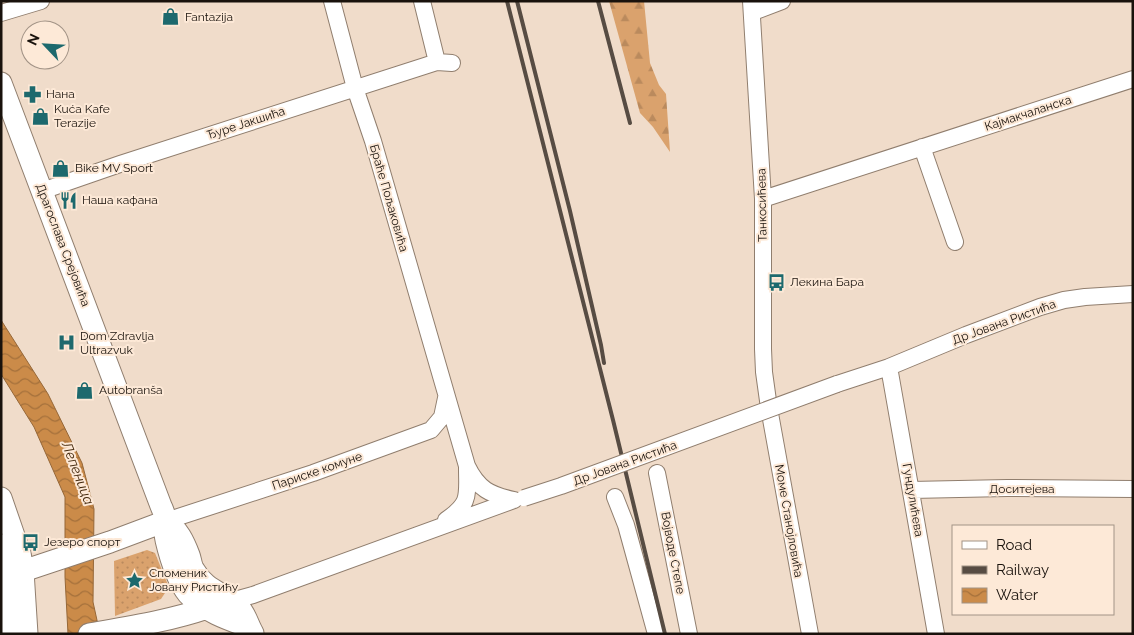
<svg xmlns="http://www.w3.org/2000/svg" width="1134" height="635" font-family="Raleway,sans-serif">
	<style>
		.forest { fill: url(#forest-firs) }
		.park { fill: url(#park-dots) }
		.water { fill: url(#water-waves); stroke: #966737 }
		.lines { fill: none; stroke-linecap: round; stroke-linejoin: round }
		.minor-casing { stroke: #907e6e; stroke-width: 18 }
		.major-casing { stroke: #907e6e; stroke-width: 23 }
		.minor { stroke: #fff; stroke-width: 16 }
		.major { stroke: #fff; stroke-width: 21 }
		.rail { stroke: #574c43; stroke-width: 4 }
		.minor-bridge-casing { stroke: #907e6e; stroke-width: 18; stroke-linecap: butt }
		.minor-bridge { stroke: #fff; stroke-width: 16 }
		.labels { text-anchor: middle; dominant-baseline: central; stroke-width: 4; stroke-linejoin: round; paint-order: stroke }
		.poi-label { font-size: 12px; fill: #19120c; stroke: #fde9d7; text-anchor: start }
		.street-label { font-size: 12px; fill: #19120c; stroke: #fde9d7 }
		.water-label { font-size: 14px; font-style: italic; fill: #462b0f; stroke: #fde9d7 }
	</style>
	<defs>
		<pattern id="forest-firs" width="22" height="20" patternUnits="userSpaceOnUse" patternTransform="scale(1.25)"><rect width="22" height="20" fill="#daa26d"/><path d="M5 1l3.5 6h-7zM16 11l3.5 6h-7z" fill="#ba8a5d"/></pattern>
		<pattern id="park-dots" width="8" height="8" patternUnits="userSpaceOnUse" patternTransform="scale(1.25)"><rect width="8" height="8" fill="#daa26d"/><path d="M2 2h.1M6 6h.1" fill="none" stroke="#ba8a5d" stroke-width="1.8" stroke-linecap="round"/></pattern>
		<pattern id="water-waves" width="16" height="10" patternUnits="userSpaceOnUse" patternTransform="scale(1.25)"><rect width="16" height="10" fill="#cb8b49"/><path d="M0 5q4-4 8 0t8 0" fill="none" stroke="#a4703b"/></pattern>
	</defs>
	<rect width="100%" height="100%" fill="#f0dcca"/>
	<path class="forest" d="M609 1H644L650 63 659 85 666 94 670 152 653 127 640 113Z"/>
	<path class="park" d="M147 550 155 553 168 585 167 590 161 599 115 616 114 561Z"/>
	<path class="water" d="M1 320 48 394 82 463 94 509 93 602 100 634H68L65 577V497L34 427 1 374Z"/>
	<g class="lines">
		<defs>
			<path id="minor" d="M332 1 355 88 373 141 467 466C478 489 490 495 514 500
				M422 1 437 62
				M751 1 763 199V349L764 372 769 408 810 634
				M753 12 782 1
				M1 13 41 1
				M922 147 955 242
				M42 191 120 164 437 62 452 63
				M763 199 1133 79
				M889 367 936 634
				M837 384 889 367 966 335 1040 307 1064 300 1085 297 1133 294
				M657 473 689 634
				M911 490 1007 488 1133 489
				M615 497 626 525 656 634
				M446 520C471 503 467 496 467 468
				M166 521 313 473 431 430 442 417 446 398
				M224 603 253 595 514 500"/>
			<path id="major" d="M1 83 161 506C163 510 165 516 166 521 166 527 164 533 166 540 170 557 177 580 188 594 203 611 229 620 249 627
				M1 498 20 553 23 571 27 634
				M166 521C178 529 184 542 189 555 191 560 191 566 194 570 206 591 223 592 238 606 246 614 248 625 253 633
				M1 545 6 570 10 634
				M23 571 110 542 166 521
				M89 634C129 627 169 621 207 608"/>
		</defs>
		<use href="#minor" class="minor-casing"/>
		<use href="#major" class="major-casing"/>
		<use href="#minor" class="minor"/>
		<use href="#major" class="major"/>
		<path class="rail" d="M507 1 613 420 665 634
			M517 1 570 211 601 345 604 363
			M598 1 630 123"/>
		<defs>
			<path id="minor-bridge" d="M524 498 561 486 837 384"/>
		</defs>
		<use href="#minor-bridge" class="minor-bridge-casing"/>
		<use href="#minor-bridge" class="minor-bridge"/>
	</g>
	<defs>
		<symbol id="shop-bare" viewBox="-9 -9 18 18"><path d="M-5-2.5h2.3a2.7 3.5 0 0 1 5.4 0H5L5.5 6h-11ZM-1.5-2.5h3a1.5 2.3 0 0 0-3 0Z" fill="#1d696d" stroke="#fde9d7" stroke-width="2.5" paint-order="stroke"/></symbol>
		<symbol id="pharmacy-bare" viewBox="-9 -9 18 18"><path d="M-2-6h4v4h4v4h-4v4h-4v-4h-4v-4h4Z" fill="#1d696d" stroke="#fde9d7" stroke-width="2.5" paint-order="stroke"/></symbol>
		<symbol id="restaurant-bare" viewBox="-9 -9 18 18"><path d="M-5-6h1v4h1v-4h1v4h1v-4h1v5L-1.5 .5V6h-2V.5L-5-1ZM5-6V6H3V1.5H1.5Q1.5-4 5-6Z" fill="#1d696d" stroke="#fde9d7" stroke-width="2.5" paint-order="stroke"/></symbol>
		<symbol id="bus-bare" viewBox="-9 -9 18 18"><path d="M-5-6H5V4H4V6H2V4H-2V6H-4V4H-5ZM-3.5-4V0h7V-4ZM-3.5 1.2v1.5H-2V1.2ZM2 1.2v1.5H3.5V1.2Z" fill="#1d696d" stroke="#fde9d7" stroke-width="2.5" paint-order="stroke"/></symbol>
		<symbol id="hospital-bare" viewBox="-9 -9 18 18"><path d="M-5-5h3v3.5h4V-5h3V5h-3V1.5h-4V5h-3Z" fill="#1d696d" stroke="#fde9d7" stroke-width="2.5" paint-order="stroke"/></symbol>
		<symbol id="sight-bare" viewBox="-9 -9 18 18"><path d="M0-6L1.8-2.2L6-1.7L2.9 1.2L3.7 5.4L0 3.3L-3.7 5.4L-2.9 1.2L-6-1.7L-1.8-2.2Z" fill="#1d696d" stroke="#fde9d7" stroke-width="2.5" paint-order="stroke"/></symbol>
	</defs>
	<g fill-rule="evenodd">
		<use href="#shop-bare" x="158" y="4" width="25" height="25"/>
		<use href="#pharmacy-bare" x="20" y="82" width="25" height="25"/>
		<use href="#shop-bare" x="28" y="104" width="25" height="25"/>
		<use href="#shop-bare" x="48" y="156" width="25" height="25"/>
		<use href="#restaurant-bare" x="56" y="188" width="25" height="25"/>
		<use href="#bus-bare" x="764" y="270" width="25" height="25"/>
		<use href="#hospital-bare" x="54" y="330" width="25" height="25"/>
		<use href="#shop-bare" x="72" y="378" width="25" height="25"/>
		<use href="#bus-bare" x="18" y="530" width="25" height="25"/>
		<use href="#sight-bare" x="122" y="568" width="25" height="25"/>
	</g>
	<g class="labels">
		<g class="poi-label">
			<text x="185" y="17">Fantazija</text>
			<text x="46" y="94">Нана</text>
			<text x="54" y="109">Kuća Kafe<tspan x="54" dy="14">Terazije</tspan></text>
			<text x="75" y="168">Bike MV Sport</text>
			<text x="82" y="200">Наша кафана</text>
			<text x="790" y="282">Лекина Бара</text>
			<text x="80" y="336">Dom Zdravlja<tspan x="80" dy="14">Ultrazvuk</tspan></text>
			<text x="99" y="390">Autobranša</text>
			<text x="44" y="542">Језеро спорт</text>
			<text x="149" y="573">Споменик<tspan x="149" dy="14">Јовану Ристићу</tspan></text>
		</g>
		<g class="street-label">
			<text transform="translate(1028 113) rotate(-18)">Кајмакчаланска</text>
			<text transform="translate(246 123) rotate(-18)">Ђуре Јакшића</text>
			<text transform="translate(389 198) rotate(74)">Браће Пољаковића</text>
			<text transform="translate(762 205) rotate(-91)">Танкосићева</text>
			<text transform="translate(63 245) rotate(69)">Драгослава Срејовића</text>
			<text transform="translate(1004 322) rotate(-20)">Др Јована Ристића</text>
			<text transform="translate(625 463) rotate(-20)">Др Јована Ристића</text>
			<text transform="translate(317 471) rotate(-19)">Париске комуне</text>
			<text x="1022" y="489">Доситејева</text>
			<text transform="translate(913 500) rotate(80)">Гундулићева</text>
			<text transform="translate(789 521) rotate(80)">Моме Станојловића</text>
			<text transform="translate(673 553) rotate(79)">Војводе Степе</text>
		</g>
		<g class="water-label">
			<text transform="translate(78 473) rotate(69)">Лепеница</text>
		</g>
	</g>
	<rect width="1134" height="635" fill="none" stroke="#19120c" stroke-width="5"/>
	<rect x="952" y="525" width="162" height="90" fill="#fde9d7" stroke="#a29386"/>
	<rect x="962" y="541" width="25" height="8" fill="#ffffff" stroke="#a29386"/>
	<text x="996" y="550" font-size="15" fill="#19120c">Road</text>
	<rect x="962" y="566" width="25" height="8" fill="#574c43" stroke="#a29386"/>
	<text x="996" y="575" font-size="15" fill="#19120c">Railway</text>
	<rect x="962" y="588" width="25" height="15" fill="url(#water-waves)" stroke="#a29386"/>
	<text x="996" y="600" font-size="15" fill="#19120c">Water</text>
	<g transform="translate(45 45) rotate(295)"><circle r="24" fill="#fde9d7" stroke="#a29386"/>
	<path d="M0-4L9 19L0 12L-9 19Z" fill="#1d696d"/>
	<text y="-8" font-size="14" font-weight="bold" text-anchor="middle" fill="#19120c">N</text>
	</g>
</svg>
